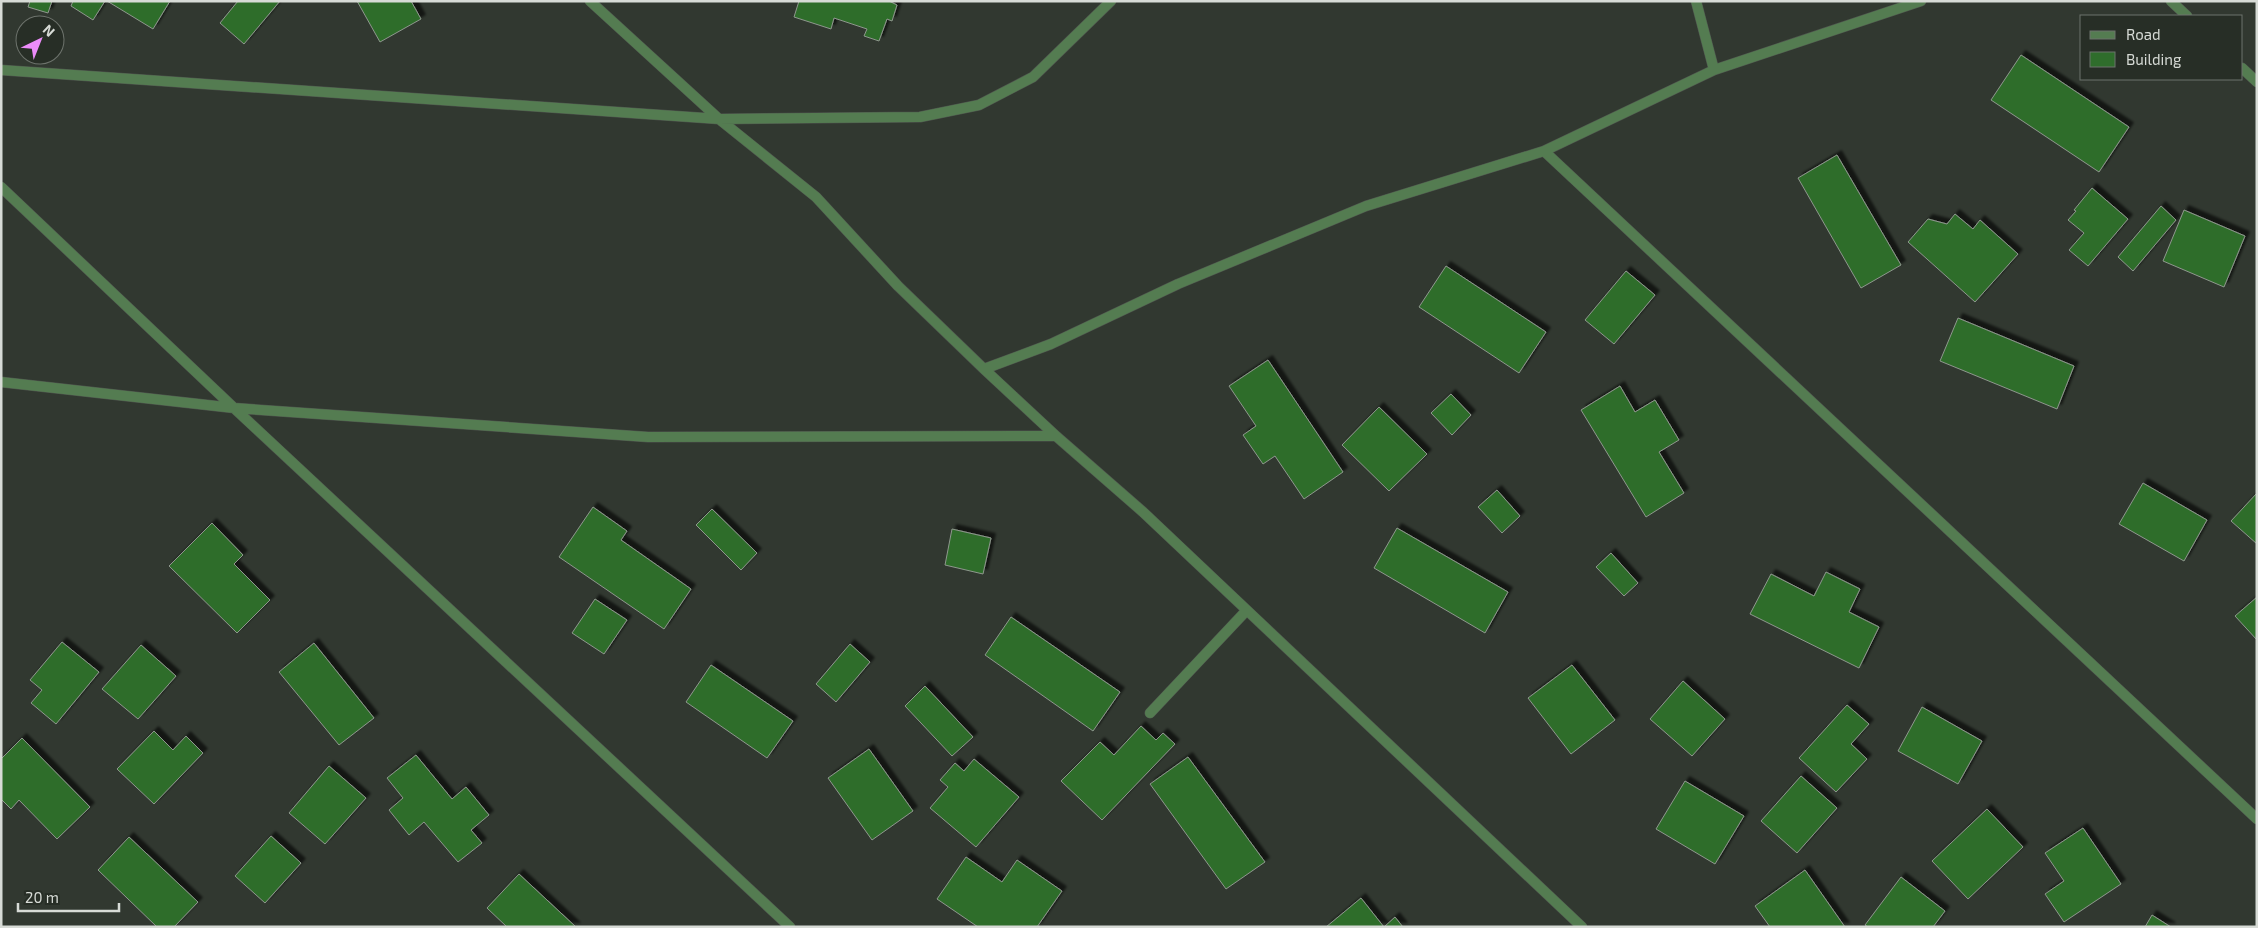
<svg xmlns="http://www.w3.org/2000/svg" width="2258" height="928" font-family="'Exo 2',sans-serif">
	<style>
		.building { fill: #2f6d2c; stroke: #8e978d; filter: url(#shadow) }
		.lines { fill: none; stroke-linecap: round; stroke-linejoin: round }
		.minor-casing { stroke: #4f554e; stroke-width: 11 }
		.minor { stroke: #547c51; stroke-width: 10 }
	</style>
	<defs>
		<filter id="shadow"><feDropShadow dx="4.5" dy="-4.5" stdDeviation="1" flood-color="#0009"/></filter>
	</defs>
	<rect width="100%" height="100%" fill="#313830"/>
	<path class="building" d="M30 1H52L48 13 28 7Z
		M73 1H105L93 20 71 6Z
		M107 1H170L153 29Z
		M238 1H280L244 44 220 23Z
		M357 1H411L421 19 380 42Z
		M889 1 897 5 892 21 887 19 879 41 864 36 867 29 834 18 831 29 794 17 799 1Z
		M2021 55 2129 127 2099 172 1991 100Z
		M1837 155 1901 265 1861 288 1798 178Z
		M2092 188 2128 219 2088 266 2069 250 2084 233 2068 220 2076 211 2074 210Z
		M2161 206 2176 220 2133 271 2118 257Z
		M2184 210 2245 236 2224 287 2163 261Z
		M1955 214 1973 229 1980 220 2018 254 1975 302 1908 242 1928 219 1947 224Z
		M1446 266 1546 332 1519 373 1419 307Z
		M1626 271 1655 295 1614 344 1585 320Z
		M1958 318 2074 366 2057 409 1940 361Z
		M1268 360 1343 472 1304 499 1275 456 1263 464 1243 435 1256 426 1229 386Z
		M1620 386 1635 412 1655 400 1679 440 1659 452 1684 493 1646 517 1581 410Z
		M1451 394 1471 415 1452 435 1431 413Z
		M1379 407 1427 454 1389 491 1342 445Z
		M2143 483 2207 520 2184 561 2119 524Z
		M1497 490 1520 516 1502 533 1478 507Z
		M2257 493V544L2231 521Z
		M593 507 627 531 621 540 691 589 664 629 559 557Z
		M712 509 757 553 741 570 696 525Z
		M212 523 243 555 234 564 270 600 237 633 169 566Z
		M1397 528 1508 592 1485 633 1374 568Z
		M952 529 991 538 983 574 945 565Z
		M1611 553 1638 583 1624 596 1596 567Z
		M1826 572 1860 589 1849 612 1879 627 1859 668 1750 614 1771 574 1814 596Z
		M2257 597V640L2235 616Z
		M595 599 627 620 604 654 572 633Z
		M1011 617 1120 692 1093 731 985 655Z
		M62 642 99 672 56 724 31 703 42 690 30 680Z
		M314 643 374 718 339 745 279 672Z
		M850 644 870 662 836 702 816 684Z
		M141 645 176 676 138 719 102 689Z
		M711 665 793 721 767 758 686 702Z
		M1572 665 1615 720 1571 754 1528 698Z
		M1683 681 1725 719 1692 756 1650 719Z
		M925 686 973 737 952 756 905 706Z
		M1847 705 1869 724 1851 744 1867 759 1836 792 1799 758Z
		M1922 707 1982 741 1958 784 1898 751Z
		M1141 726 1156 740 1163 733 1175 744 1102 820 1061 781 1100 742 1114 755Z
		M154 731 173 750 186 736 203 753 154 804 117 769Z
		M22 738 90 807 57 839 19 800 11 809 1 799V759Z
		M869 749 913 811 872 840 828 778Z
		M416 755 452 799 466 787 489 815 471 830 482 843 458 862 424 822 409 835 389 810 403 798 387 778Z
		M1188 757 1265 862 1226 889 1150 784Z
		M974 759 1019 797 976 847 930 808 948 787 940 780 955 763 964 771Z
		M329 766 366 798 325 844 289 813Z
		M1801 776 1837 808 1797 853 1761 821Z
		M1685 781 1744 816 1715 864 1656 829Z
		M1987 809 2023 847 1968 899 1932 861Z
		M2083 828 2121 884 2064 922 2045 894 2064 881 2045 853Z
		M271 836 301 863 265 903 235 876Z
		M129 837 198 902 174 927H157L98 870Z
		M966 857 1002 882 1017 860 1062 891 1037 927H978L937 899Z
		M1805 870 1845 927H1770L1755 906Z
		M519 874 576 927H507L487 908Z
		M1901 877 1945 911 1933 927H1868L1865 925Z
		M1361 898 1384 927 1395 917 1403 927H1326Z
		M2152 915 2171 927H2145Z"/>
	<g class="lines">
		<defs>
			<path id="minor" d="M590 1 719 119 816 197 898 286 984 369
				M1696 1 1714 70
				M2171 1 2187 16
				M2242 68 2257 82
				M1 70 719 119 920 117 979 105 1033 77 1111 1
				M1544 151 2257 819
				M1 187 234 408 790 927
				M1 382 234 408 648 437 1056 436 984 369 1051 344 1178 284 1366 206 1544 151 1714 70 1921 1
				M1056 436 1143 512 1582 927
				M1150 713 1246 611"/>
		</defs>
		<use href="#minor" class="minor-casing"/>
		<use href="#minor" class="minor"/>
	</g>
	<rect width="2258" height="928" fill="none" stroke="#d7dbd6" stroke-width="5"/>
	<rect x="2080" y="15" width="162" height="65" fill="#272e26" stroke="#6d736c"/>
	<rect x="2090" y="31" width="25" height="8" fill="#547c51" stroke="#6d736c"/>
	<text x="2126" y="40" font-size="15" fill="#d7dbd6">Road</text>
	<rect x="2090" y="52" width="25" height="15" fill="#2f6d2c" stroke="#6d736c"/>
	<text x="2126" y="65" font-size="15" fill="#d7dbd6">Building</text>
	<g transform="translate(40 40) rotate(43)"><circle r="24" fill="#272e26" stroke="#6d736c"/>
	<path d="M0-4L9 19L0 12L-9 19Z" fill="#ec8cfa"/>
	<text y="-8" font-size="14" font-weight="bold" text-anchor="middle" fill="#d7dbd6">N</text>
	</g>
	<path d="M18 903v8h101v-8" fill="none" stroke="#d7dbd6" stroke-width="2.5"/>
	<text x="25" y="903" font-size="15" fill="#d7dbd6" stroke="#272e26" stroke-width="4" paint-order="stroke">20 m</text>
</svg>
